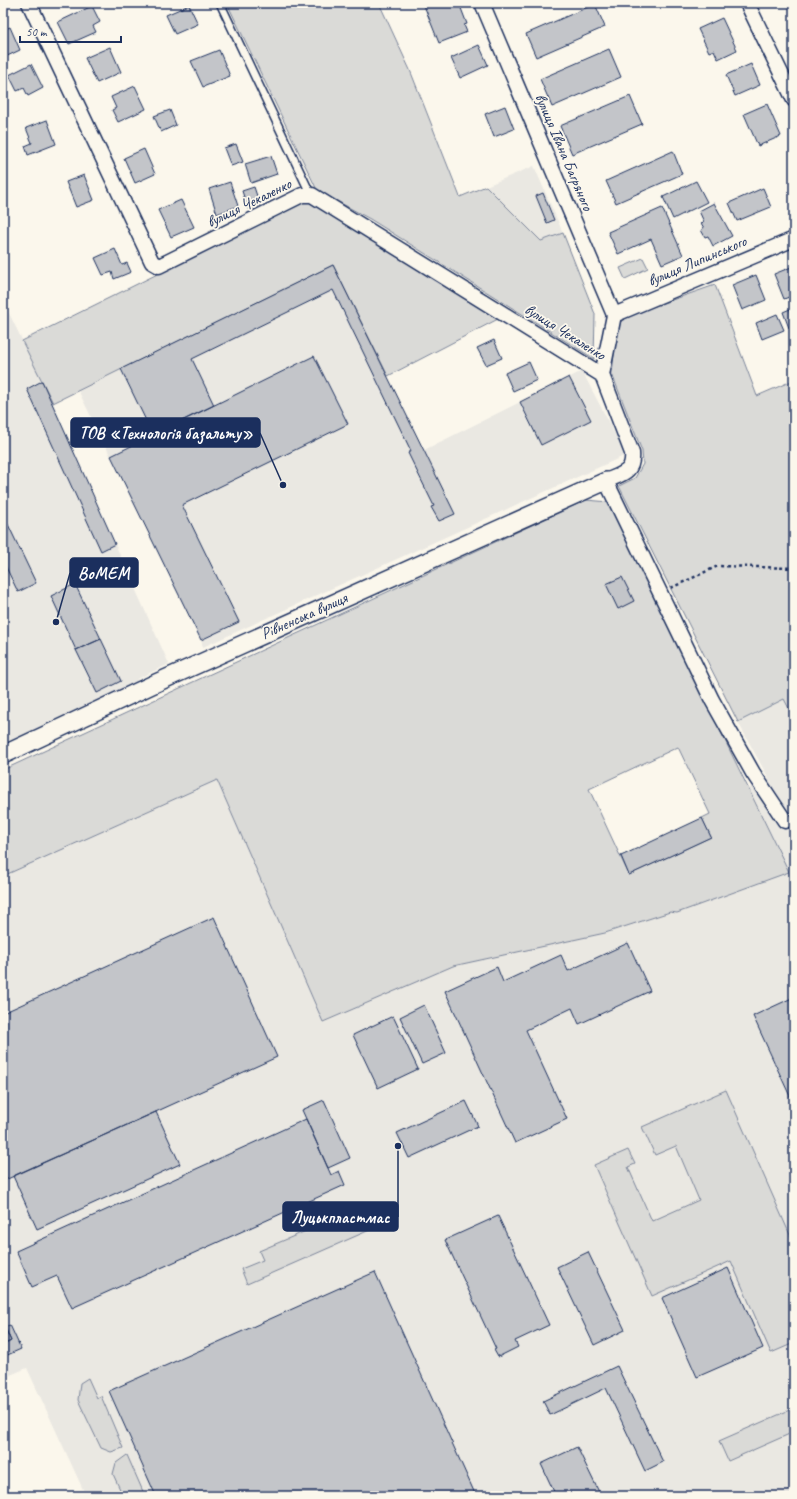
<svg xmlns="http://www.w3.org/2000/svg" width="797" height="1499" font-family="Caveat,sans-serif">
	<style>
		.built { fill: #eae8e2 }
		.green { fill: #dadad7; stroke: #7a849a; fill-rule: evenodd }
		.building { fill: #c3c5c9; stroke: #1b2f5e }
		.lines { fill: none; stroke-linecap: round; stroke-linejoin: round }
		.service-casing { stroke: #1b2f5e; stroke-width: 10 }
		.minor-casing { stroke: #1b2f5e; stroke-width: 17 }
		.tertiary-casing { stroke: #1b2f5e; stroke-width: 20 }
		.path { stroke: #1b2f5e; stroke-width: 2.5; stroke-dasharray: 3 3; stroke-linecap: butt }
		.service { stroke: #fbf7ec; stroke-width: 7 }
		.minor { stroke: #fbf7ec; stroke-width: 14 }
		.tertiary { stroke: #fbf7ec; stroke-width: 17 }
		.labels { text-anchor: middle; dominant-baseline: central; stroke-width: 3.5; stroke-linejoin: round; paint-order: stroke }
		.street-label { font-size: 16px; fill: #1b2f5e; stroke: #fbf7ec }
		.leader { fill: none; stroke: #1b2f5e; stroke-width: 1.5 }
		.callout-dot { fill: #1b2f5e; stroke: #fbf7ec; stroke-width: 1.5 }
		.callout { fill: #1b2f5e; stroke: #1b2f5e; stroke-width: 1.5 }
		.callout-label { font-size: 17px; text-anchor: middle; font-weight: bold; fill: #fff }
	</style>
	<rect width="100%" height="100%" fill="#fbf7ec"/>
	<filter id="ink" filterUnits="userSpaceOnUse"><feTurbulence type="fractalNoise" baseFrequency=".025" numOctaves="2"/><feDisplacementMap in="SourceGraphic" scale="8" xChannelSelector="R" yChannelSelector="G"/><feConvolveMatrix kernelMatrix="1 2 1 2 8 2 1 2 1" color-interpolation-filters="sRGB"/></filter>
	<g filter="url(#ink)">
		<path class="built" d="M534 166 563 233 541 241 486 186Z
			M333 265 424 450 582 371 626 455 203 647 201 640 78 390Z
			M3 301 53 403 115 544 169 664 137 679 138 682 3 745Z
			M784 699 794 718V1496H86L27 1368 3 1378V876L217 780 323 1022 453 966 605 933 670 912 677 913 789 872 749 788 769 779 738 722Z"/>
		<path class="green" d="M227 3H379L410 70 460 197 486 186 541 241 563 233 595 314 594 359 370 219 317 190Z
			M303 202H310L498 319 388 376 333 265 53 403 22 341Z
			M643 258 648 268 625 279 620 268Z
			M715 285 757 396 794 380V718L784 699 738 722 619 486 635 478 643 464 642 451 612 374 617 325 629 315Z
			M586 500 609 502 789 872 677 913 670 912 605 933 453 966 323 1022 217 780 3 876V770ZM678 747 710 814 702 818 711 837 629 875 589 789Z
			M726 1090 794 1244V1343L771 1353 731 1261 652 1296 594 1165 628 1150 635 1164 628 1167 652 1221 699 1200 676 1146 655 1155 642 1127Z
			M372 1204 380 1209 383 1217 381 1225 247 1284 241 1269 263 1260 259 1251 362 1207Z
			M88 1378 97 1398 101 1396 123 1448 111 1452 101 1448 78 1400 80 1383Z
			M794 1408V1432L728 1461 719 1441Z
			M127 1455 145 1496H123L113 1474 116 1463Z"/>
		<path class="building" d="M423 3H455L456 4 459 3 467 24 464 25 467 32 439 43Z
			M595 4 605 27 536 57 526 34Z
			M189 5 198 24 175 34 166 15Z
			M92 6 100 22 93 26 96 32 69 44 58 22Z
			M722 18 737 50 718 59 714 50 709 52 698 29Z
			M10 27 20 50 3 58V30Z
			M479 45 488 65 460 78 451 58Z
			M110 47 121 72 97 83 85 58Z
			M609 49 621 77 552 107 540 79Z
			M219 50 230 76 203 87 191 61Z
			M31 64 43 88 28 96 24 88 17 91 9 75Z
			M751 64 760 85 735 96 726 75Z
			M135 86 146 109 118 122 112 110 116 108 111 97Z
			M630 96 642 124 572 154 560 126Z
			M767 104 781 136 758 146 744 114Z
			M505 106 514 129 494 137 485 114Z
			M170 110 176 125 161 132 154 116Z
			M47 120 56 144 28 155 25 146 32 143 26 128Z
			M236 144 243 162 231 166 224 148Z
			M144 149 155 174 135 183 124 158Z
			M673 151 682 174 616 203 606 181Z
			M271 156 277 174 251 183 245 164Z
			M84 175 94 200 76 207 66 182Z
			M696 181 707 202 673 219 663 197Z
			M230 182 238 206 217 214 209 189Z
			M254 187 260 205 248 209 242 191Z
			M763 188 771 207 737 221 729 203Z
			M543 193 554 220 547 223 536 196Z
			M181 200 194 227 171 237 158 210Z
			M714 203 732 236 713 246 708 236 705 237 701 230 704 228 701 223 704 222 699 211Z
			M662 208 683 255 662 264 651 239 618 254 608 232Z
			M115 249 122 265 127 263 131 272 114 279 112 272 103 275 95 258Z
			M333 265 455 514 439 521 431 507 434 506 408 453 411 451 333 290 192 359 214 405 153 435 121 369Z
			M794 266V295L784 299 774 274Z
			M756 275 766 300 742 310 732 285Z
			M790 309 792 315 794 314V326L789 328 783 312Z
			M777 314 784 330 762 339 756 323Z
			M494 340 502 358 486 365 477 348Z
			M314 356 348 424 182 505 239 622 201 640 111 456Z
			M529 362 537 380 513 391 505 373Z
			M569 377 591 420 541 445 520 402Z
			M42 381 115 544 101 551 27 389Z
			M3 514 36 583 18 592 3 561Z
			M622 577 634 601 618 609 606 584Z
			M75 584 101 639 76 650 51 596Z
			M101 639 121 681 97 693 76 650Z
			M702 818 711 837 629 875 621 856Z
			M214 917 277 1057 3 1181V1013Z
			M628 943 650 991 579 1024 572 1008 526 1030 567 1119 515 1143 445 991 497 967 503 982 561 955 568 971Z
			M794 997V1105L753 1016Z
			M424 1005 446 1053 422 1064 400 1017Z
			M393 1016 418 1069 378 1088 353 1035Z
			M324 1100 350 1158 328 1168 302 1110Z
			M466 1101 478 1126 409 1158 397 1133Z
			M156 1112 180 1164 37 1229 13 1176Z
			M306 1119 331 1175 339 1171 345 1185 72 1308 57 1276 32 1287 16 1251Z
			M498 1216 549 1325 515 1341 518 1347 498 1357 494 1350 496 1349 445 1240Z
			M588 1252 625 1330 594 1345 557 1267Z
			M728 1268 763 1348 697 1377 662 1298Z
			M375 1272 476 1496H156L109 1391Z
			M3 1324 11 1341 3 1345Z
			M10 1325 21 1349 3 1357V1345L11 1341 5 1327Z
			M617 1366 663 1462 645 1471 606 1388 550 1415 543 1401Z
			M577 1447 599 1492 591 1496H556L541 1464Z"/>
		<g class="lines">
			<defs>
				<path id="service" d="M220 3 311 195"/>
				<path id="minor" d="M29 3 152 262 159 266 302 195H312L602 375
					M482 3 614 315
					M747 3 794 100
					M614 315 602 375 632 453C634 473 621 474 606 481L712 700 753 773 785 821
					M614 315 794 239"/>
				<path id="tertiary" d="M3 755 156 683 606 481"/>
			</defs>
			<use href="#service" class="service-casing"/>
			<use href="#minor" class="minor-casing"/>
			<use href="#tertiary" class="tertiary-casing"/>
			<path class="path" d="M671 588 718 566 794 568"/>
			<use href="#service" class="service"/>
			<use href="#minor" class="minor"/>
			<use href="#tertiary" class="tertiary"/>
		</g>
	</g>
	<g class="labels">
		<g class="street-label">
			<text transform="translate(564 152) rotate(67)">вулиця Івана Багряного</text>
			<text transform="translate(249 203) rotate(-26)">вулиця Чекаленко</text>
			<text transform="translate(697 261) rotate(-23)">вулиця Липинського</text>
			<text transform="translate(565 332) rotate(32)">вулиця Чекаленко</text>
			<text transform="translate(304 616) rotate(-24)">Рівненська вулиця</text>
		</g>
	</g>
	<path class="leader" d="M283 485L260 433M56 622L70 573M398 1146L398 1217"/>
	<g class="callout-dot">
		<circle cx="283" cy="485" r="4"/>
		<circle cx="56" cy="622" r="4"/>
		<circle cx="398" cy="1146" r="4"/>
	</g>
	<g class="callout">
		<rect x="71" y="418" width="189" height="29" rx="4"/>
		<rect x="70" y="558" width="68" height="29" rx="4"/>
		<rect x="283" y="1202" width="115" height="29" rx="4"/>
	</g>
	<g class="callout-label">
		<text x="166" y="439">ТОВ «Технологія базальту»</text>
		<text x="104" y="579">ВоМЕМ</text>
		<text x="340" y="1223">Луцькпластмас</text>
	</g>
	<rect width="797" height="1499" fill="none" stroke="#fbf7ec" stroke-width="16"/>
	<rect x="8" y="8" width="781" height="1483" fill="none" stroke="#1b2f5e" stroke-width="1.5" filter="url(#ink)"/>
	<path d="M20 36v6h101v-6" fill="none" stroke="#1b2f5e" stroke-width="2"/>
	<text x="26" y="36" font-size="12" fill="#1b2f5e" stroke="#fbf7ec" stroke-width="3" paint-order="stroke">50 m</text>
</svg>
